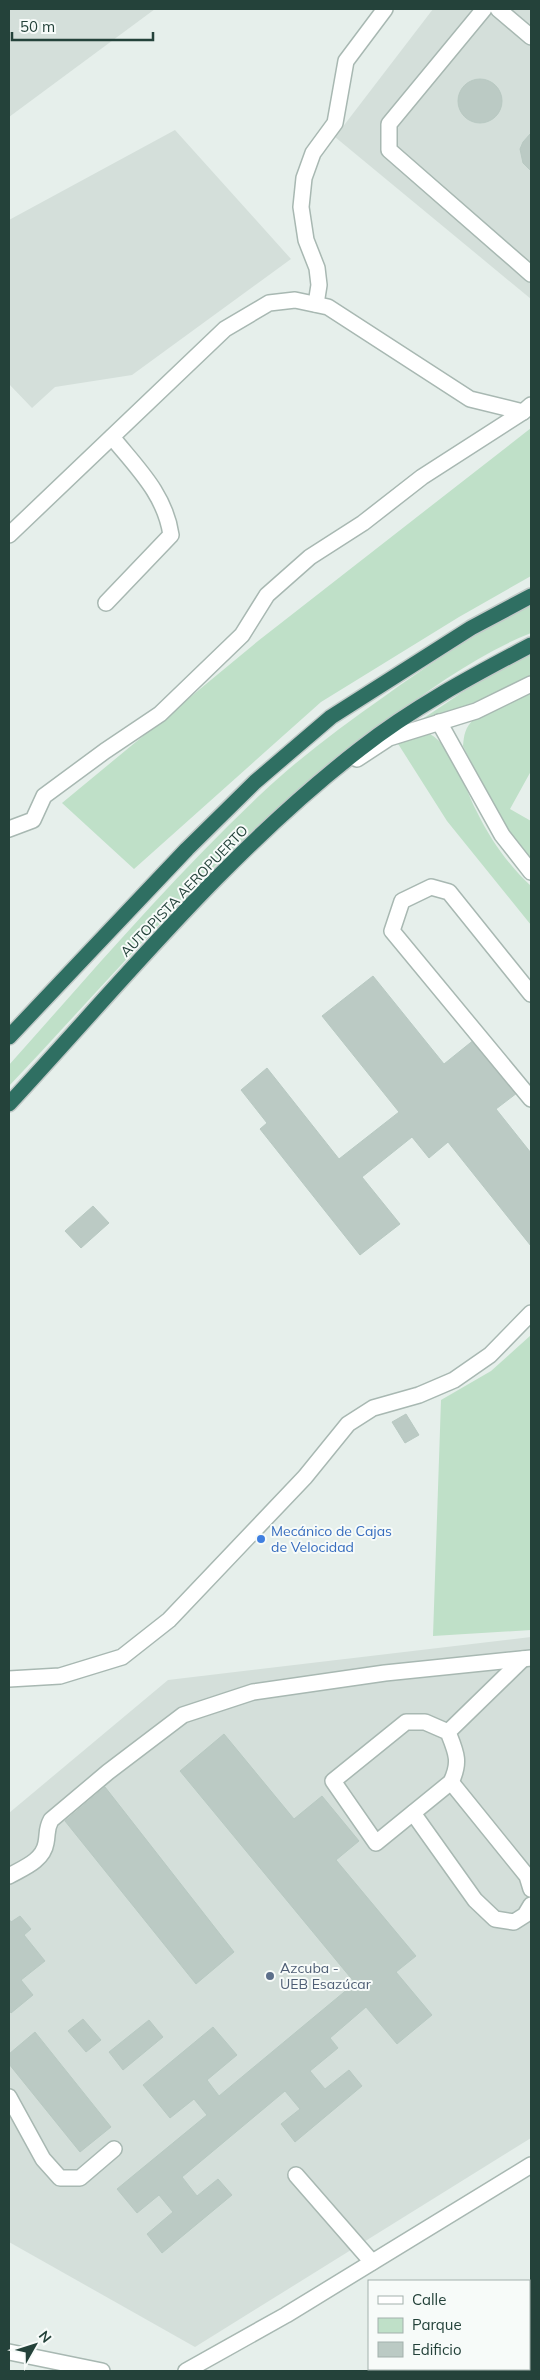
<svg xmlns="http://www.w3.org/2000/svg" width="540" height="2380" viewBox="0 0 540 2380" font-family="Mulish,sans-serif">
<rect width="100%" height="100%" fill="#e6efeb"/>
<!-- built -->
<g fill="#d4dfda">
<polygon points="9,9 155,9 9,117"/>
<polygon points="433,9 531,9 531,299 335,137"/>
<polygon points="175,130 291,259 132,375 55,387 32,408 9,384 9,220"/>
<polygon points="531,1637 531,2138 195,2347 9,2242 9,1813 168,1680"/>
</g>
<!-- green -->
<g fill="#bfe0c8">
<polygon points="531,428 531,576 459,617 321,702 134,869 62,803 258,641"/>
<path d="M531,604V633C478,654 432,688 386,721C326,766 267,815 213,868C143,939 77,1014 9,1086V1065C91,973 171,879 261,794C299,758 341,727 385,696C432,662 479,631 531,604Z"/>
<polygon points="531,652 531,678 416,727 415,724 488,675"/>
<path d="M531,692V771L510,809L531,821V861L504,828L463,746C464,734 465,728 474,719Z"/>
<path d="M424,731C455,744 462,784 477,812C490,839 509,866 531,886V925L447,821L395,739Z"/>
<polygon points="531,1335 531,1630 433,1636 441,1400 491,1371"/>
</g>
<!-- building -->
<g fill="#bbcac4" stroke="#b8c9c2">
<circle cx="480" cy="101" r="22"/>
<polygon points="531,133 531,171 523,163 520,149 523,142"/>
<polygon points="373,976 444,1064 475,1039 517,1093 496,1109 531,1153 531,1246 448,1142 429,1158 412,1137 362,1177 400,1224 360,1255 260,1129 267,1123 241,1090 267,1068 339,1159 399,1112 322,1016"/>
<polygon points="93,1206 109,1223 81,1248 65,1231"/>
<polygon points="406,1414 419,1435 405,1443 392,1422"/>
<polygon points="224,1734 294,1819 322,1796 359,1841 336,1860 416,1956 396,1972 432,2015 397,2044 366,2007 330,2038 338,2048 310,2071 325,2089 349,2070 362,2086 295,2142 281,2124 300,2109 285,2091 182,2177 197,2196 218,2179 232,2195 162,2253 147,2234 173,2212 159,2195 137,2213 117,2189 207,2115 194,2099 170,2118 143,2085 213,2027 237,2055 207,2080 219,2096 355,1983 180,1771"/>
<polygon points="105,1787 234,1952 196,1984 65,1821"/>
<polygon points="20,1916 31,1929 24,1935 45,1961 21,1980 33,1995 11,2013 9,2010 9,1919 11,1922"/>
<polygon points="83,2019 101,2040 86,2052 68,2031"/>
<polygon points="149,2020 163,2037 123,2070 109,2052"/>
<polygon points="35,2032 111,2127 80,2152 9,2064 9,2054"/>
</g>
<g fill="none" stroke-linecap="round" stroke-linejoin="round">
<defs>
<g id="minor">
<polyline points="484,9 389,124 389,150 531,274"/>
<polyline points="498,9 531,37"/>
<polyline points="316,304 319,285 317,268 306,240 301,207 304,178 313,153 335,123 346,61 385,9"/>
<polyline points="9,535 225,329 269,303 295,300 328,307 470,399 523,412"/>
<path d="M106,603L171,535C165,494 137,468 112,437"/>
<polyline points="439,722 502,835 531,872"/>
<polyline points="357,759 389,738 476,711 531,684"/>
<polyline points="9,829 33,820 44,796 105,751 160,714 242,635 267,595 310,557 363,523 422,477 523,412 531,405"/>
<polyline points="531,994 449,892 431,887 402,901 392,931 531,1099"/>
<polyline points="9,1679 60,1676 122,1657 169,1620 305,1477 348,1424 373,1408 419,1395 454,1380 490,1355 531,1313"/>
<path d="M448,1732C456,1752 461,1762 451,1782L376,1843L333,1781L406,1722H425L448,1732L523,1659"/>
<polyline points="451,1782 527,1876 531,1889"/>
<polyline points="413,1813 475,1900 495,1919 514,1922 525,1915 531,1905"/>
<path d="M9,1876C23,1868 43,1861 46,1843C48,1833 46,1829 51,1820L108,1772L183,1715L253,1692L385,1673L531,1658"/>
<polyline points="9,2097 43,2159 60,2178 80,2178 114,2149"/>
<polyline points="296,2175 372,2262"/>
<polyline points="9,2352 102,2371"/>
<polyline points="186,2371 286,2315 531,2165"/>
</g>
<g id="highway">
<polyline points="9,1037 187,849 255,782 331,717 471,628 531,596"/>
<path d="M9,1104C122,982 227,852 360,749C412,708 472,676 531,645"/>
</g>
</defs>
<!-- minor casing -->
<use href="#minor" stroke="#a8b8b2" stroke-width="18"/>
<!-- highway casing -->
<use href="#highway" stroke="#c2cac8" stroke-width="18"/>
<!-- minor -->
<use href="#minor" stroke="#fff" stroke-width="15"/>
<!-- highway -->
<use href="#highway" stroke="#2f6f62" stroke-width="15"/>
</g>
<!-- markers -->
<circle fill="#3f7fe0" stroke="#f7fbf9" stroke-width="2" cx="261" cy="1539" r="5"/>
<circle fill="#5c6f8a" stroke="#f7fbf9" stroke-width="2" cx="270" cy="1976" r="5"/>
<g text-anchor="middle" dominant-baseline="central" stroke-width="4" stroke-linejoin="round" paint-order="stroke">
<!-- street labels -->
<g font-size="14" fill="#24423a" stroke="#f7fbf9">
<text transform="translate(184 891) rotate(-46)">AUTOPISTA AEROPUERTO</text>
</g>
<!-- shop labels -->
<g font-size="14" fill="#366cbe" stroke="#f7fbf9" text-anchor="start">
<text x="271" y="1531">Mecánico de Cajas<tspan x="271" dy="16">de Velocidad</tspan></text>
</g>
<!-- service labels -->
<g font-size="14" fill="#4e5e75" stroke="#f7fbf9" text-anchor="start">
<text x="280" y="1968">Azcuba -<tspan x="280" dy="16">UEB Esazúcar</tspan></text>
</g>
</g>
<!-- border -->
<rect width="540" height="2380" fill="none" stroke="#24423a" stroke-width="20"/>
<!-- legend -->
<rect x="368" y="2280" width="162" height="90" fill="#f7fbf9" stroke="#a3b1ad"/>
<rect x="378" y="2296" width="25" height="8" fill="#ffffff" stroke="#a3b1ad"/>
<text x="412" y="2305" font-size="15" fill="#24423a">Calle</text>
<rect x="378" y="2318" width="25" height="15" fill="#bfe0c8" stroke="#a3b1ad"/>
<text x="412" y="2330" font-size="15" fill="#24423a">Parque</text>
<rect x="378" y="2342" width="25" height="15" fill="#bbcac4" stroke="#a3b1ad"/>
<text x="412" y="2355" font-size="15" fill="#24423a">Edificio</text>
<!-- north arrow -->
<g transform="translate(35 2345) rotate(51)" stroke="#f7fbf9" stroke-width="4" paint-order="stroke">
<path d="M0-4L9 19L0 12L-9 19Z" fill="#24423a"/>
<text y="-8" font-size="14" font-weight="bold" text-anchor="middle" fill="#24423a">N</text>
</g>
<!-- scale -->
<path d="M12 32v8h141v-8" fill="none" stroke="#24423a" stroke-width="2.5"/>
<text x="20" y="32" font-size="15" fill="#24423a" stroke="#f7fbf9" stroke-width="4" paint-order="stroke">50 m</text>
</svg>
